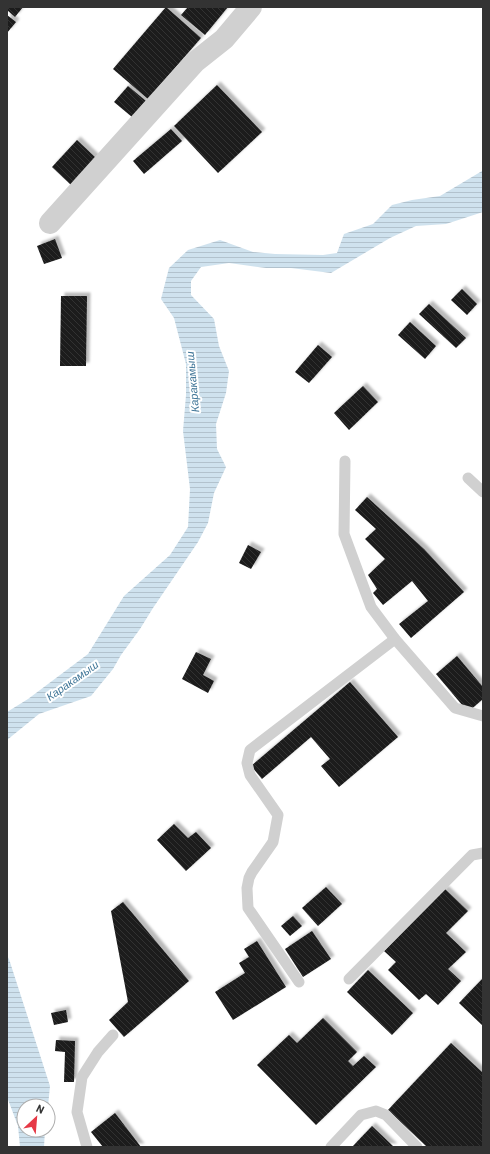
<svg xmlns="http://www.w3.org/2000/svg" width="490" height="1154" viewBox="0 0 490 1154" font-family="Barlow,sans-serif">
<defs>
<pattern id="water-rules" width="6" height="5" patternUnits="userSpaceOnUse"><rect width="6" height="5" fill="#cfe2ee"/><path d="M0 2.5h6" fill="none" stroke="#b2c2cd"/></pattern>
<pattern id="building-back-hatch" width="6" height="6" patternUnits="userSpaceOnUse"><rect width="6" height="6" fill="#1a1a1a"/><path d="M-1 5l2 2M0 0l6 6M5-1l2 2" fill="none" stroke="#333"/></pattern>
<filter id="shadow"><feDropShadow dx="3.5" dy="-3.5" stdDeviation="1" flood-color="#0004"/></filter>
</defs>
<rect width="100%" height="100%" fill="#fff"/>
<!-- water -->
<g fill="url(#water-rules)">
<polygon points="482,171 483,171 483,212 446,224 416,226 390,238 331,273 291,268 266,268 229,263 201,267 191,281 191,295 214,319 219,346 229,371 226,393 216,424 217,449 226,467 214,493 208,523 198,542 153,608 140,629 121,655 113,669 91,696 39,714 7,740 7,712 28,699 88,654 124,596 170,555 188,527 190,489 183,431 186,395 186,364 174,318 161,299 169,268 188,250 220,240 253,252 275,254 323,255 337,253 344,234 373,224 392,205 412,200 440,196"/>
<polygon points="7,956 9,959 50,1086 48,1106 24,1106 24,1130 45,1130 44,1147 20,1147 18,1126 7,1097"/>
</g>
<!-- building -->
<g fill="url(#building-back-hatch)" filter="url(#shadow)">
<polygon points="7,7 23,7 15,17 7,10"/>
<polygon points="166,7 201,38 148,99 113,69"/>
<polygon points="188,7 228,7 205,35 181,15"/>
<polygon points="7,15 16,22 7,33"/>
<polygon points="217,85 262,132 218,173 174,126"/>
<polygon points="128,86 146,101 132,117 114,102"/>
<polygon points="171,129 182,141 144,174 133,161"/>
<polygon points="77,140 97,159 72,186 52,167"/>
<polygon points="55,239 62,258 44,264 37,246"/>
<polygon points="462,289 477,304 467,315 451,300"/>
<polygon points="61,296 87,296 86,366 60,366"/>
<polygon points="429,304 466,338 456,348 419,314"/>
<polygon points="410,322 436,346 425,359 398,335"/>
<polygon points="318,345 332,357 309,383 295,372"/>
<polygon points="363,386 378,402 349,430 334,413"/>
<polygon points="367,497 424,549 464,592 411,638 399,624 428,601 412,581 383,605 373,593 377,589 368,575 385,559 365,539 376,529 355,510"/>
<polygon points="248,545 261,552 251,569 239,563"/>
<polygon points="196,652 211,659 203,675 214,681 208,693 182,679"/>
<polygon points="457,656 483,687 483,699 468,712 436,674"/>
<polygon points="350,682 398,737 339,787 321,766 330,759 311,737 262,779 251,766"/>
<polygon points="174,824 188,838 196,832 211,848 186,871 157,840"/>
<polygon points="326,887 342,904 318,926 302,908"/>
<polygon points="445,889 468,911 446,933 466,952 448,969 461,981 438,1005 426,994 419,1000 388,970 396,962 384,951"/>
<polygon points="123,902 189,981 124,1037 109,1020 128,1002 111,911"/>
<polygon points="293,916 302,926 290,936 281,926"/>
<polygon points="312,931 331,959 303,977 285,949"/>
<polygon points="257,941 286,987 233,1020 215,992 245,973 239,963 249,957 244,949"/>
<polygon points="368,970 413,1013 392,1035 347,992"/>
<polygon points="483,978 483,1026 459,1003"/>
<polygon points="66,1010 68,1022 54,1025 51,1013"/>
<polygon points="323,1018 357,1052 348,1061 353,1066 364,1056 376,1067 316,1125 257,1065 289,1035 297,1043"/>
<polygon points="56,1040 75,1041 74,1082 64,1082 65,1052 55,1051"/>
<polygon points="451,1043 483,1073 483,1147 427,1147 388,1110"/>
<polygon points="115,1113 141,1147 103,1147 91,1132"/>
<polygon points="372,1126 394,1147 352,1147"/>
</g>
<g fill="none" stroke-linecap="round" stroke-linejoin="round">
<!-- service -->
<g stroke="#d0d0d0" stroke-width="11">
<polyline points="345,461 344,534 371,607 395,639 455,708 483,716"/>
<polyline points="468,478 483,492"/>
<polyline points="349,979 472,855 483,853"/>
<polyline points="299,982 248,908 247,888 249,878 252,872 273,842 278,815 250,775 247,763 250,750 395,639"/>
<polyline points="87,1147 77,1112 82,1077 98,1052 113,1035"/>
<polyline points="331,1147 361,1115 376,1111 386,1115 417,1147"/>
</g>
<!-- minor -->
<polyline stroke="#d0d0d0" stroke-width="22" points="50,223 195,62 224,39 251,7"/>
</g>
<g text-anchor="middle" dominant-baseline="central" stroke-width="4" stroke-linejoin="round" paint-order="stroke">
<!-- water labels -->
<g font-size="11" font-style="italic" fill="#3f7597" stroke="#fff">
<text transform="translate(192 382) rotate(-95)">Каракамыш</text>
<text transform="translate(72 680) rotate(-35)">Каракамыш</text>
</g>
</g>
<!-- border -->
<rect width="490" height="1154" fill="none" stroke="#333333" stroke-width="16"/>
<!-- north arrow -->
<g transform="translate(36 1118) rotate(26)"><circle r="19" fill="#ffffff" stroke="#adadad"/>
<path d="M0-3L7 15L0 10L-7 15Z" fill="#e63946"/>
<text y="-6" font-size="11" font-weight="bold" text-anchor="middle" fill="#333333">N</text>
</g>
</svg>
